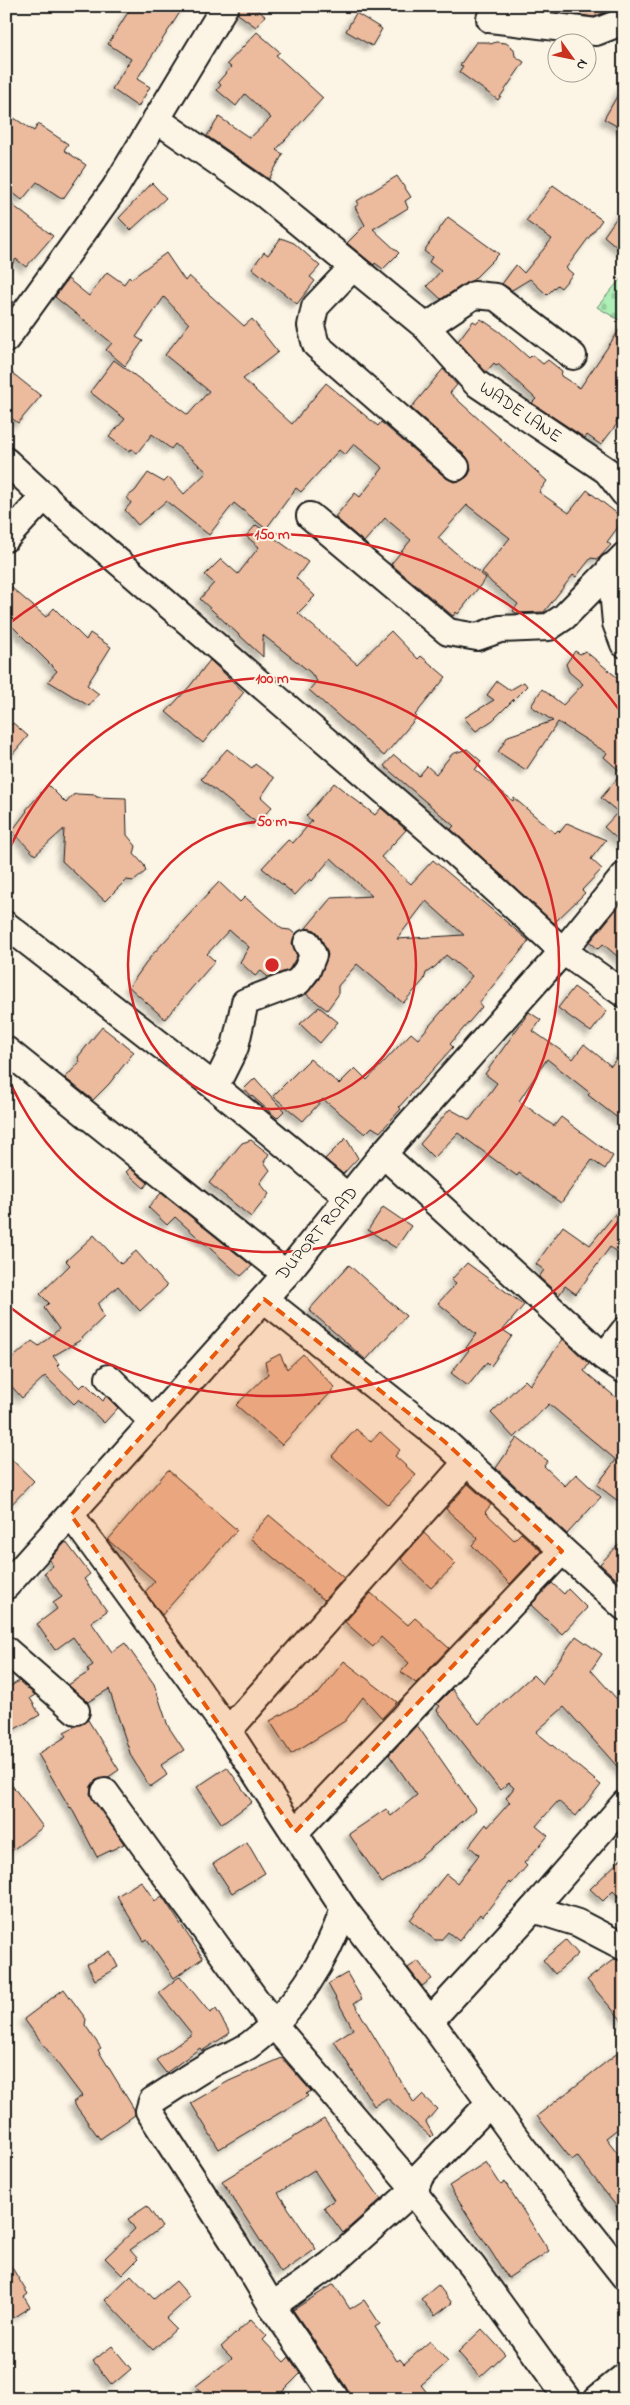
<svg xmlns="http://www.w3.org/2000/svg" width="630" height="2405" viewBox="0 0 630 2405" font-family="'Indie Flower',sans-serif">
<defs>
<pattern id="cemetery-stones" width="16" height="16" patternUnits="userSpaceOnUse" patternTransform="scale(1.25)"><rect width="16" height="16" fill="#aeefb7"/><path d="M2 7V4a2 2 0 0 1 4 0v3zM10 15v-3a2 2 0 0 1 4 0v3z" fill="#95cc9d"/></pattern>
<filter id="shadow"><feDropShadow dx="-4.5" dy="4.5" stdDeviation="2.5" flood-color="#0004"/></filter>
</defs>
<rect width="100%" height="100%" fill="#fcf5e5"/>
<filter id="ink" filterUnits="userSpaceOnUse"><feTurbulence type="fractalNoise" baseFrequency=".02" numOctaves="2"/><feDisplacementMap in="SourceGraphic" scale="10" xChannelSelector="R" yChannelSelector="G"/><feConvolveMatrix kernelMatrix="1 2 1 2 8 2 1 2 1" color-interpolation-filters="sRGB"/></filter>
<g filter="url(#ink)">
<!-- cemetery -->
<polygon fill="url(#cemetery-stones)" stroke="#65866a" points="624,275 624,323 597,307"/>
<!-- building -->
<g fill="#ecba9d" stroke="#1c1c1c" fill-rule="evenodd" filter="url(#shadow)">
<polygon points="132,6 184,6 137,79 150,87 138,107 112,89 131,59 108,44"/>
<polygon points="240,6 253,6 265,16 256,27 238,14"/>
<polygon points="560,6 617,6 594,17 568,13"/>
<polygon points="356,13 382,29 372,46 346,31"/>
<polygon points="257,32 280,52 276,55 323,98 276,150 283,154 269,179 207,136 219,117 250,138 271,118 245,94 236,106 217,90 221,85 218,82 231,67 227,64"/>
<polygon points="476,42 487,42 491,44 496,42 506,43 514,49 515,56 524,62 498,100 459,72 463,66 460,65"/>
<polygon points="624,84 624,130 604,119"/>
<polygon points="14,118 34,131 38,124 68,144 64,150 86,165 63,199 37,182 22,200 6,187 6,129"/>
<polygon points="397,176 411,197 405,201 408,208 373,229 399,253 383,269 375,263 374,265 347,243 365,225 355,207 359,204 357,201"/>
<polygon points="152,183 166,198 131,230 119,218"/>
<polygon points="553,185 602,220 566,268 573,274 561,288 557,285 547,295 530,279 512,290 502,284 516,265 524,273 552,239 526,221"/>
<polygon points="6,200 53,236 26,267 16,259 6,272"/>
<polygon points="624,207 624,253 604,236"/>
<polygon points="448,217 499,254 473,280 466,283 441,299 427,286 441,271 429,262 432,257 424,251"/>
<polygon points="281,238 294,243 320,266 310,277 315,281 297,304 252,268 264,252 268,255"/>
<polygon points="166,253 185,281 189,276 244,326 252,319 278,352 243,379 292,424 326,383 378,426 381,422 446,478 454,482 461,481 468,476 471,470 470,463 466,456 411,408 443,369 457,385 450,393 547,481 539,492 569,513 587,490 624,519 607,542 611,545 598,559 591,558 576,577 573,575 544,612 516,613 513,611 518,604 492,583 482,572 510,538 467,505 438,538 486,578 458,614 456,612 453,616 391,564 411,540 385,518 364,542 335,517 355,493 360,497 383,468 354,444 345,455 339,450 301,492 296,488 266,529 234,503 209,535 166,501 138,525 125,510 131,503 127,497 135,491 148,473 164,482 169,477 184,494 207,472 175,444 171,449 152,434 137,453 132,449 128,451 109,437 125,419 90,392 114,360 188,415 209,391 165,355 189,324 164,297 136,337 143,341 125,366 106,350 112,343 55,297 68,279 89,296 107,272 124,284 129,277 131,279"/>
<polygon points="481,319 500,332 529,358 532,355 543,364 548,360 562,371 561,376 580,388 624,323 624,406 616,422 617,424 601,445 587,435 585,438 532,403 536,399 498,364 497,366 494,363 486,372 458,341 473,321 477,323"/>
<polygon points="6,368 41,396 18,423 6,414"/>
<polygon points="256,525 308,562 296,578 315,596 298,613 357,664 391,631 418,659 421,656 446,677 415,715 417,717 384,756 309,690 317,681 310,672 263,635 263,657 200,599 214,583 205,575 221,559 238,574 259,547 246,536"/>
<polygon points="6,583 46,617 54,608 86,640 90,633 111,647 87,685 99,694 89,706 48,681 57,671 6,620"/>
<polygon points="575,651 580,654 585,651 624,683 624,845 604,827 618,812 601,798 622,773 604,757 607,753 558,722 526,770 498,752 508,736 553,721 531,706 542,689 563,705 583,684 569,672 566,664"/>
<polygon points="210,660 244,692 203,743 166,712 190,686"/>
<polygon points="497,681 510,690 524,682 527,686 493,720 476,731 464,718 494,700 487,695"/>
<polygon points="13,723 28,736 6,762 6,731"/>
<polygon points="227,749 252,768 255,764 274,778 261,797 272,807 257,823 201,779"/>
<polygon points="467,749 481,761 475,770 513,801 514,798 555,833 558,830 560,832 567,823 606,840 591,859 602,869 582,890 585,893 554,923 451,829 454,826 384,766 394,755 419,776 427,766 436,774 452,754"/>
<path d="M334,783L375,815L381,808L406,830L381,857L411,884L433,860L529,941L479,1003L482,1007L450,1044L453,1047L399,1107L401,1109L380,1132L372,1127L365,1134L323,1099L303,1121L273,1096L310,1059L339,1084L355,1068L367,1080L411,1033L418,1039L472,976L446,955L436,966L426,973L424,980L403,1003L357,964L338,986V995L327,1010L306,994L319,979L328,955L320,936L315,930L306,928L331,898L372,896L331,858L312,881L310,879L295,895L262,868L288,840L293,843L312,821L306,816ZM426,901L464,935L397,939Z"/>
<polygon points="48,785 66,803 73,795 77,794 96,795 96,797 126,798 127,835 136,846 134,854 144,865 146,871 134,881 126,880 105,901 62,861 64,829 35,855 12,831 27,811 26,810"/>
<polygon points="219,882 240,902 245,897 282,929 290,930 295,934 292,943 297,956 289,970 268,977 261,971 255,976 240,962 249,947 229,930 207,954 215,961 165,1019 129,987 152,955"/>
<polygon points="624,900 624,962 603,944 598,949 590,942"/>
<polygon points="574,987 607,1011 591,1032 558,1008"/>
<polygon points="319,1007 338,1022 320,1043 300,1024"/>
<polygon points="529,1012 541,1020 533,1031 573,1059 584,1044 611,1066 624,1048 624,1123 588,1095 590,1093 547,1059 519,1101 554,1126 561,1117 613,1156 605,1169 592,1160 561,1203 519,1173 517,1176 458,1133 434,1158 420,1144 450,1109 470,1120 497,1083 485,1074"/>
<polygon points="102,1027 134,1052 109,1084 93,1100 65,1078 80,1062 78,1057"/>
<polygon points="255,1078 284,1111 277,1118 244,1089"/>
<polygon points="346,1138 358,1158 343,1174 325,1159"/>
<polygon points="251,1140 269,1154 264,1162 270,1170 260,1183 269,1194 251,1217 209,1183 242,1143"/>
<polygon points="130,1168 148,1183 144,1188 126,1172"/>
<polygon points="161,1193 252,1266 241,1276 175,1217 167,1225 148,1207"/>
<polygon points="624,1203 624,1258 610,1247 576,1294 565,1286 559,1295 539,1277 544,1270 536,1264 563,1226 590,1245"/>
<polygon points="383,1207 411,1226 396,1248 368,1230"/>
<polygon points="94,1235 121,1264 136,1251 167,1286 140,1311 118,1286 98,1304 104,1317 79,1341 53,1356 59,1364 57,1366 80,1388 85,1383 103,1401 106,1396 118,1408 104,1423 79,1399 74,1404 45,1376 22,1398 6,1380 6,1364 32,1341 39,1346 59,1329 44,1308 49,1303 40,1294 70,1265 66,1261"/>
<polygon points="467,1263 524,1305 503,1330 512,1336 491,1366 487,1362 468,1386 451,1373 469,1350 466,1348 476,1334 438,1303 456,1284 451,1280"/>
<polygon points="349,1265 406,1316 366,1360 309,1310"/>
<polygon points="563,1339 589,1364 584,1371 624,1404 624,1493 618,1501 597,1485 616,1460 549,1404 514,1438 491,1413 525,1380 530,1385"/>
<polygon points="280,1354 287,1369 303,1354 335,1388 282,1445 236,1405 268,1374 265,1362"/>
<polygon points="356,1429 371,1442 380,1432 400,1450 395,1456 416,1475 388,1505 332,1456"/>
<polygon points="517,1438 548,1461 544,1466 565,1486 576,1474 601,1497 567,1534 496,1468"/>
<polygon points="6,1454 34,1481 6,1510"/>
<polygon points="168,1470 237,1530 162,1615 145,1592 155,1581 108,1540"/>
<polygon points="468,1484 491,1505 485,1512 514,1540 521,1533 541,1551 510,1584 472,1545 478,1538 446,1509"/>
<polygon points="269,1515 344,1578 324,1600 250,1538"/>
<polygon points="424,1533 456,1564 431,1588 401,1559"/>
<polygon points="624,1539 624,1586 600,1564"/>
<polygon points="66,1542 90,1574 84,1579 107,1611 91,1622 112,1652 125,1643 154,1684 168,1726 184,1750 161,1765 167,1775 150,1787 131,1756 109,1689 88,1702 68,1685 89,1672 87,1669 93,1665 73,1637 55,1650 37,1624 57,1609 53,1603 62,1597 44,1573 53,1566 49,1560"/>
<polygon points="552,1583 564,1594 568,1589 587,1608 562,1634 531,1605"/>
<polygon points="371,1593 408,1625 415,1618 449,1648 416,1683 401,1672 409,1663 381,1637 373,1647 345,1622"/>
<polygon points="576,1636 602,1654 591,1670 624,1707 624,1774 564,1707 536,1732 601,1785 576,1816 558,1801 536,1826 548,1836 524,1863 527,1866 511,1884 510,1882 482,1917 480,1914 459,1941 448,1932 441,1940 435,1940 410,1920 446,1874 457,1883 479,1855 469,1846 486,1824 488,1827 510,1802 506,1798 514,1788 509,1783 500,1790 437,1710 440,1706 437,1704 452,1689 479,1724 533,1675 542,1684"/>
<polygon points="344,1661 397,1702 382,1718 363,1697 345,1721 291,1754 270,1721 319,1693"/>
<polygon points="19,1681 35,1695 30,1698 40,1715 6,1734 6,1689"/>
<polygon points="88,1720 119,1770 107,1778 96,1780 91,1786 90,1794 124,1844 97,1857 71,1807 70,1808 38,1754 67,1736 64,1732"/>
<polygon points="417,1725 476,1810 419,1858 382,1883 349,1834 386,1809 391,1816 417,1795 389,1755"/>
<polygon points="227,1767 252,1802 222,1824 197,1787"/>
<polygon points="6,1777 43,1827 6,1855"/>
<polygon points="247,1842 265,1873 232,1893 213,1864"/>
<polygon points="624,1856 624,1902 613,1891 603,1901 590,1889"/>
<polygon points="141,1881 155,1901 162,1896 203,1958 174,1978 147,1939 144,1941 117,1896"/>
<polygon points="566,1940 578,1954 555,1974 543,1960"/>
<polygon points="110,1951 118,1967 95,1980 87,1964"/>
<polygon points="614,1959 624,1962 624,2023 587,1980"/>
<polygon points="418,1961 432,1979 422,1986 408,1968"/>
<polygon points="347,1973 362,1999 354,2003 414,2103 422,2095 437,2109 426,2122 433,2135 431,2137 387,2098 374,2106 334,2041 353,2029 328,1984"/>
<polygon points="180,1976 210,2013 216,2009 230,2033 202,2051 200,2048 166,2073 156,2060 192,2034 159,1993"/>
<polygon points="64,1989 86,2019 85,2025 101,2048 98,2050 134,2109 135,2115 100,2139 73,2102 82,2096 24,2019"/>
<polygon points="624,2048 624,2124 606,2138 624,2161 624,2216 577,2156 572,2160 537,2116"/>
<polygon points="282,2058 311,2091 306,2094 308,2096 219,2149 191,2103 229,2081"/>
<polygon points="324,2119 381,2199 343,2233 324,2207 334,2200 314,2170 278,2193 316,2249 281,2273 222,2181"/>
<polygon points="486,2162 501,2185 505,2182 549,2251 508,2278 449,2186"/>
<polygon points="147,2206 162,2227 130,2250 138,2259 122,2275 105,2258 135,2229 128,2219"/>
<polygon points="6,2258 28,2294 24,2297 30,2307 6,2322"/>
<polygon points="131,2275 154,2299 176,2281 190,2297 166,2319 176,2329 153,2350 105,2300"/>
<polygon points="334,2284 350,2309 364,2300 380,2324 375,2327 397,2361 400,2359 404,2364 430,2341 448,2362 421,2385 432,2399 351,2399 348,2390 293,2310"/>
<polygon points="438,2285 452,2303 435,2316 421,2299"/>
<polygon points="251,2319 267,2336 263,2340 284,2362 289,2357 300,2374 275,2399 206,2399 196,2386 232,2358 221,2347"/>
<polygon points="482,2329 505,2354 480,2377 458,2352"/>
<polygon points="112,2346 131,2369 112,2385 93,2361"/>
</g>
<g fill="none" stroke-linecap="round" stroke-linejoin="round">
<defs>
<g id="minor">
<polyline points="490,19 596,32 624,21"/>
<polyline points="156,119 264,194 426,327 476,383 607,471 624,493"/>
<polyline points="353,267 315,307 311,326 316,345 456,467"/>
<polyline points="426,327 474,295 496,297 573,356"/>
<polyline points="6,339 115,188 225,6"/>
<polyline points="6,461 62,513 449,847 563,951 624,994"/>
<polyline points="310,516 448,632 477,637 500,629 549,627 564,617 624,556"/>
<polyline points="6,538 45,496"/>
<polyline points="611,567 616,623 624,644"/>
<polyline points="6,925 215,1087 349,1198"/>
<polyline points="6,1050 286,1274"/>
<polyline points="215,1087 235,1047 245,1002 298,982 307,970 313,955 307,943"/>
<polyline points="383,1154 604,1357 624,1370"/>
<polyline points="264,1299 444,1441 624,1607"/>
<polyline points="604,1357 624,1331"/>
<polyline points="109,1378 154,1423"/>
<polyline points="71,1515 228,1731 344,1909 430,2021 523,2148 624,2276"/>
<polyline points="6,1586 286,1274 383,1154 563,951 624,876"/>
<polyline points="6,1650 76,1711"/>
<polyline points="228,1731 467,1462"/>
<polyline points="105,1792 274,2025 415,2189 331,2264 272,2306"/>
<polyline points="295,1832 562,1551"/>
<polyline points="533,1909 624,1804"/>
<polyline points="430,2021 533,1909 578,1923 624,1947"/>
<polyline points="489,2104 420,2176 415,2189 418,2198 472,2266 568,2399"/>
<path d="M336,2399L272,2306L235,2244L149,2111L152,2101C172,2089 191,2075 211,2064C224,2057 240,2053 252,2043C296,2010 326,1960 344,1909"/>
<polyline points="597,2399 624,2377"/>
</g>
</defs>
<!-- minor casing -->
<use href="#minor" stroke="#1c1c1c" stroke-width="30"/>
<!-- minor -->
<use href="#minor" stroke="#fcf5e5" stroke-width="26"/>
</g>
</g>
<!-- marked area -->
<path fill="#e8590c" fill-opacity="0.2" stroke="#e8590c" stroke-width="4" stroke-dasharray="10 6" stroke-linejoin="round" d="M264,1299L444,1441L562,1551L295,1832L71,1515Z"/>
<!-- distance rings -->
<g fill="none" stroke="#d62828" stroke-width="2.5">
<circle cx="272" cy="965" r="144"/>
<path d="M7 855A287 287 0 1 1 7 1075"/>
<path d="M623 1215A431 431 0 0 1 7 1305M7 625A431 431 0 0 1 623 715"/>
</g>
<g text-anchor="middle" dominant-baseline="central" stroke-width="4" stroke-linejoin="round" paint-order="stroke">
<!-- street labels -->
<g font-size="18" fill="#1c1c1c" stroke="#fcf5e5">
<text transform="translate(520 413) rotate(34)">WADE LANE</text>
<text transform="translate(318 1234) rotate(-50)">DUPORT ROAD</text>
</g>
</g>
<circle cx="272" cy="965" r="8" fill="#d62828" stroke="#fcf5e5" stroke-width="2.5"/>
<g font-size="15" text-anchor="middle" font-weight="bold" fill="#d62828" stroke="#fcf5e5" stroke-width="4" stroke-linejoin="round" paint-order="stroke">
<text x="272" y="539">150 m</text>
<text x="272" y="683">100 m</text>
<text x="272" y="826">50 m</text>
</g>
<!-- margin -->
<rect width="630" height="2405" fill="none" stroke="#fcf5e5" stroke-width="25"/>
<rect x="12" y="12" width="605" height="2380" fill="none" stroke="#1c1c1c" stroke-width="2" filter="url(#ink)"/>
<!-- north arrow -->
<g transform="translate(572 58) rotate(123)"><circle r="24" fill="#fcf5e5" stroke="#a29e95"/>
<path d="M0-4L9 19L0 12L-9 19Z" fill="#c8321e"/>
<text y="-8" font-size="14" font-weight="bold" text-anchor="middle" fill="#1c1c1c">N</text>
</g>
</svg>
